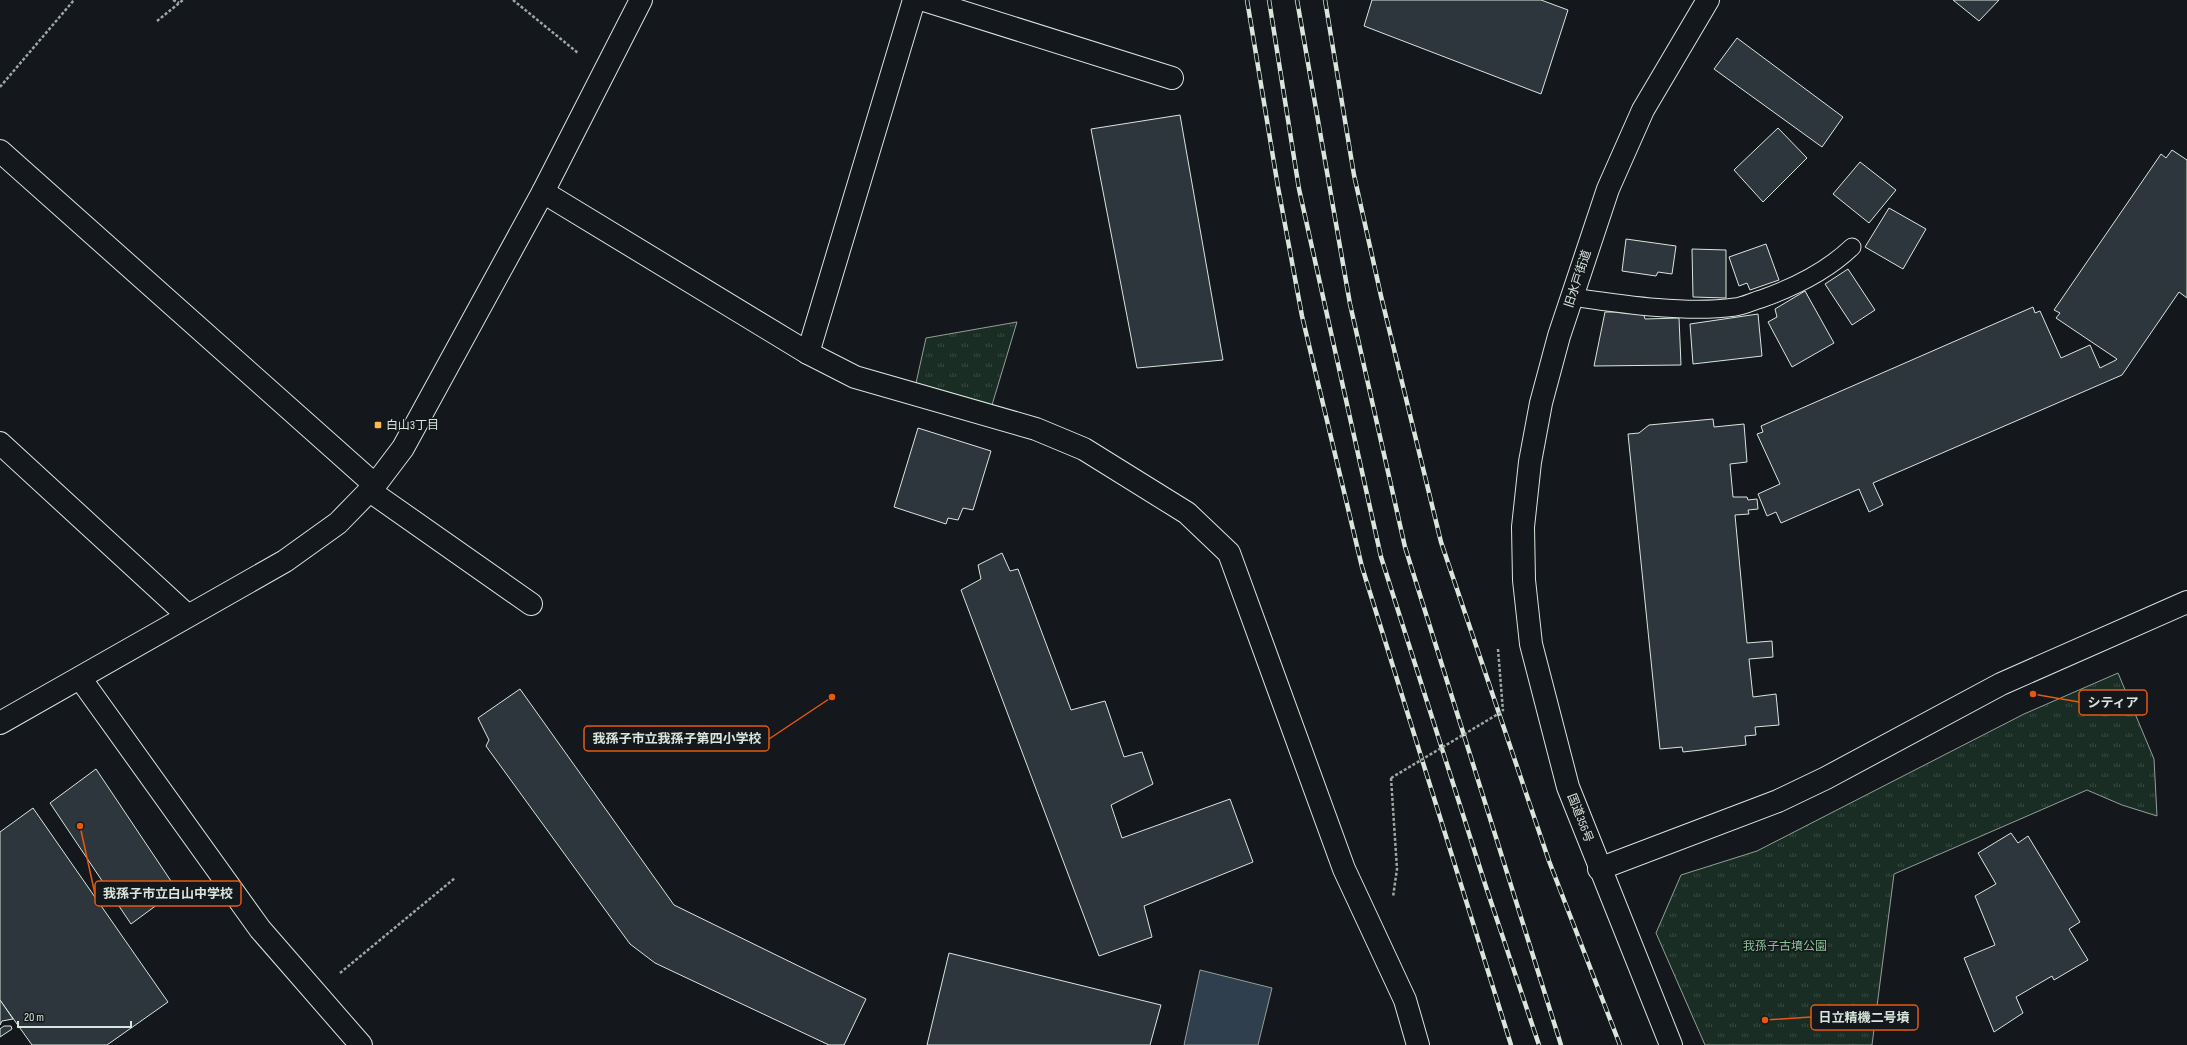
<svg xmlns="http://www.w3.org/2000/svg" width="2187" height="1045" viewBox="0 0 2187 1045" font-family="'Sofia Sans Condensed','Noto Sans JP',sans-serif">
<defs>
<pattern id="park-tufts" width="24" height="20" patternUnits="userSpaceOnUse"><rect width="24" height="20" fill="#1a2d24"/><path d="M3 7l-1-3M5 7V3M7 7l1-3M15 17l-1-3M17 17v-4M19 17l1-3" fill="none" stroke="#3b4b43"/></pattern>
</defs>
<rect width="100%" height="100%" fill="#14181c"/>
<!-- park -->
<g fill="url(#park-tufts)" stroke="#939e99">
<polygon points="1017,322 992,405 916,383 926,338"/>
<polygon points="2118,673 2154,759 2157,816 2122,805 2087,790 1894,874 1872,1045 1705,1045 1656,933 1681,875 1757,851 2024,714"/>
</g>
<!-- water -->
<polygon fill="#2f3f4d" stroke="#939e99" points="1200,970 1272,988 1258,1045 1184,1045"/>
<!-- building -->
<g fill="#2c363c" stroke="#d8e6dc">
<polygon points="1372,0 1541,0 1568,10 1541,94 1364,26"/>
<polygon points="1953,0 1999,0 1979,21"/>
<polygon points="1737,38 1843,117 1822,147 1714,69"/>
<polygon points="1180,115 1223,360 1137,368 1091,129"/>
<polygon points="1778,128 1807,158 1763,202 1734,170"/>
<polygon points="2172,150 2187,160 2187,298 2179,292 2122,375 1873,483 1883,505 1869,512 1859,489 1781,523 1776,512 1767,516 1758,494 1780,484 1757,434 1763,432 1761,426 2033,307 2035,313 2040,311 2061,358 2090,345 2100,368 2116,360 2117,359 2056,318 2060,313 2054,310 2161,154 2166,158"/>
<polygon points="1860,162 1896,190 1869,223 1833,194"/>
<polygon points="1889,208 1926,229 1903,269 1865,247"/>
<polygon points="1626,239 1676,246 1672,274 1658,272 1656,276 1622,271"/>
<polygon points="1766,244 1779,280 1750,290 1747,283 1739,286 1729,257"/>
<polygon points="1692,249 1726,250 1726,298 1693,297"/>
<polygon points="1848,269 1875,310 1852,325 1825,284"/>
<polygon points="1805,291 1834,343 1792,367 1768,322 1777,317 1775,309"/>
<polygon points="1605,312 1643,312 1645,319 1679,318 1681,365 1594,366"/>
<polygon points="1758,314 1762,356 1693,364 1690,324"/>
<polygon points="1713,419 1714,427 1744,424 1747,462 1730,464 1733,497 1747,497 1748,500 1757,499 1758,509 1748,510 1749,514 1735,515 1747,643 1772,641 1773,657 1749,659 1753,697 1776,694 1779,725 1755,727 1756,735 1745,736 1746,745 1683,752 1682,747 1660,749 1628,434 1639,433 1649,425"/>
<polygon points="918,428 991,451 973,510 963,508 958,520 948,518 946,524 894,507"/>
<polygon points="1002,553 1010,571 1018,569 1071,710 1105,701 1124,757 1142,752 1153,784 1111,805 1122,838 1230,799 1253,862 1144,906 1152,937 1099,956 961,590 981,579 978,565"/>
<polygon points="520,689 674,905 866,999 844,1045 829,1045 655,963 630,944 486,746 489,740 478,718"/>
<polygon points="96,769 177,890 131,924 50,803"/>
<polygon points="33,808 168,1002 107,1045 32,1045 0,1000 0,832"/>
<polygon points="2011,833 2018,843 2028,836 2080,922 2069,929 2088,960 2054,980 2052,976 2016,997 2023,1013 1994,1032 1964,958 1995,945 1975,896 1996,884 1978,853"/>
<polygon points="949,953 1161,1005 1150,1045 927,1045"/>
<polygon points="0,1000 13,1019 2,1021 0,1025"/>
<polygon points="4,1026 11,1026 12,1029 0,1037 0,1029"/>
</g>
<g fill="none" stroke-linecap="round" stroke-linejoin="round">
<defs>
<path id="lane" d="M1572,297C1621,304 1686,314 1735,307C1744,306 1753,301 1761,299C1795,287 1826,272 1852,247"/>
<g id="street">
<polyline points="924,0 1172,78"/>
<polyline points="0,151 375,485"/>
<polyline points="543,192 808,353 855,377 1036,429 1084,449 1187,513 1229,553 1344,869 1405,1000 1418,1045"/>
<polyline points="808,353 914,0"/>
<polyline points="0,443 187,615"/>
<polyline points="370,491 531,604"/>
<polyline points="80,678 260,929 361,1045"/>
<polyline points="0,723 285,561 338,523 375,485 403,448 543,192 641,0"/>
</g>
<polyline id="secondary" points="1599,869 1778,801 1826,778 2001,684 2187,602"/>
<polyline id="highway" points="1671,1045 1568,787 1531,644 1524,580 1523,527 1530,462 1541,403 1559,336 1608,189 1643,110 1708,0"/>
</defs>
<!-- lane casing -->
<use href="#lane" stroke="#d8e6dc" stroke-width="19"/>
<!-- street casing -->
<use href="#street" stroke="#d8e6dc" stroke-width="24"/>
<!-- secondary casing -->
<use href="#secondary" stroke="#d8e6dc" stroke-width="24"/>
<!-- highway casing -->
<use href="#highway" stroke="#d8e6dc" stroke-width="24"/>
<!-- path -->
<g stroke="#9da8a2" stroke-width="2.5" stroke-dasharray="3 2" stroke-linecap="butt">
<polyline points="173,0 179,3"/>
<polyline points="513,0 578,53"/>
<polyline points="157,21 183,0"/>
<polyline points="0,87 74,0"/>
<polyline points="1498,649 1503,711"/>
<polyline points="1391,778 1397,869 1393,897"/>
<polyline points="340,973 455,878"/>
</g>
<!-- lane -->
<use href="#lane" stroke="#14181c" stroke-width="17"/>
<!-- street -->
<use href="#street" stroke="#14181c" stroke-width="22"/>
<!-- secondary -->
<use href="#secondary" stroke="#14181c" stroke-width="22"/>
<!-- highway -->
<use href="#highway" stroke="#14181c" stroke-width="22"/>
<defs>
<g id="rail">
<polyline points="1247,0 1278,187 1302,316 1362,567 1511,1045"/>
<polyline points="1269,0 1299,189 1381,557 1486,887 1539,1045"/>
<polyline points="1297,0 1350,304 1405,547 1561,1045"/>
<polyline points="1325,0 1354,175 1381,296 1441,542 1549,861 1620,1045"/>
</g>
</defs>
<!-- rail casing -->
<use href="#rail" stroke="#d8e6dc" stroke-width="4.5"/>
<!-- rail -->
<use href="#rail" stroke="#14181c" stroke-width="3" stroke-dasharray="9" stroke-linecap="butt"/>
<!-- path-bridge -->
<polyline stroke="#9da8a2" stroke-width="2.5" stroke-dasharray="3 2" stroke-linecap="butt" points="1391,778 1503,711"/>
</g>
<!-- markers -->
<rect fill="#ffb74d" stroke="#14181c" stroke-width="1.5" x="374" y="421" width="8" height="8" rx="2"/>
<g text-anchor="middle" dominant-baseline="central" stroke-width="3" stroke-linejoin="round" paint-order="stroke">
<!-- street labels -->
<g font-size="12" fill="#d8e6dc" stroke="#14181c">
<text transform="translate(1578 279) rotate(-72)">旧水戸街道</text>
<text transform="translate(1580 818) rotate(69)">国道356号</text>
</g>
<!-- poi labels -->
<g font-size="12" fill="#d8e6dc" stroke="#14181c" text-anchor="start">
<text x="386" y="425">白山3丁目</text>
</g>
<!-- park labels -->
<g font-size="12" fill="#8ac095" stroke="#14181c">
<text x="1785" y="946">我孫子古墳公園</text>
</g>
</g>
<!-- callouts -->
<path fill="none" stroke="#e8590c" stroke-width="1.5" d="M2033 694L2079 702M832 697L769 739M80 826L95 894M1765 1020L1811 1017"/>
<g fill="#e8590c" stroke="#14181c" stroke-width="1.5">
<circle cx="2033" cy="694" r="4"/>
<circle cx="832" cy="697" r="4"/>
<circle cx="80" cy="826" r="4"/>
<circle cx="1765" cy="1020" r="4"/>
</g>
<g fill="#14181c" stroke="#e8590c" stroke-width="1.5">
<rect x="2079" y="690" width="68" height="25" rx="4"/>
<rect x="584" y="726" width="185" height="25" rx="4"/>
<rect x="95" y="881" width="146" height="25" rx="4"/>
<rect x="1811" y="1005" width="107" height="25" rx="4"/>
</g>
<g font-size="13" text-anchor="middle" font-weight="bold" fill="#d8e6dc">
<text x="2113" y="707">シティア</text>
<text x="677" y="743">我孫子市立我孫子第四小学校</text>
<text x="168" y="898">我孫子市立白山中学校</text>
<text x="1864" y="1022">日立精機二号墳</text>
</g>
<!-- scale -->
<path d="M18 1021v6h113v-6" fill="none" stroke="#d8e6dc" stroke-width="2"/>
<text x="24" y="1021" font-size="12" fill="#d8e6dc" stroke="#14181c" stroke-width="3" paint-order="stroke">20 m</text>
</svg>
